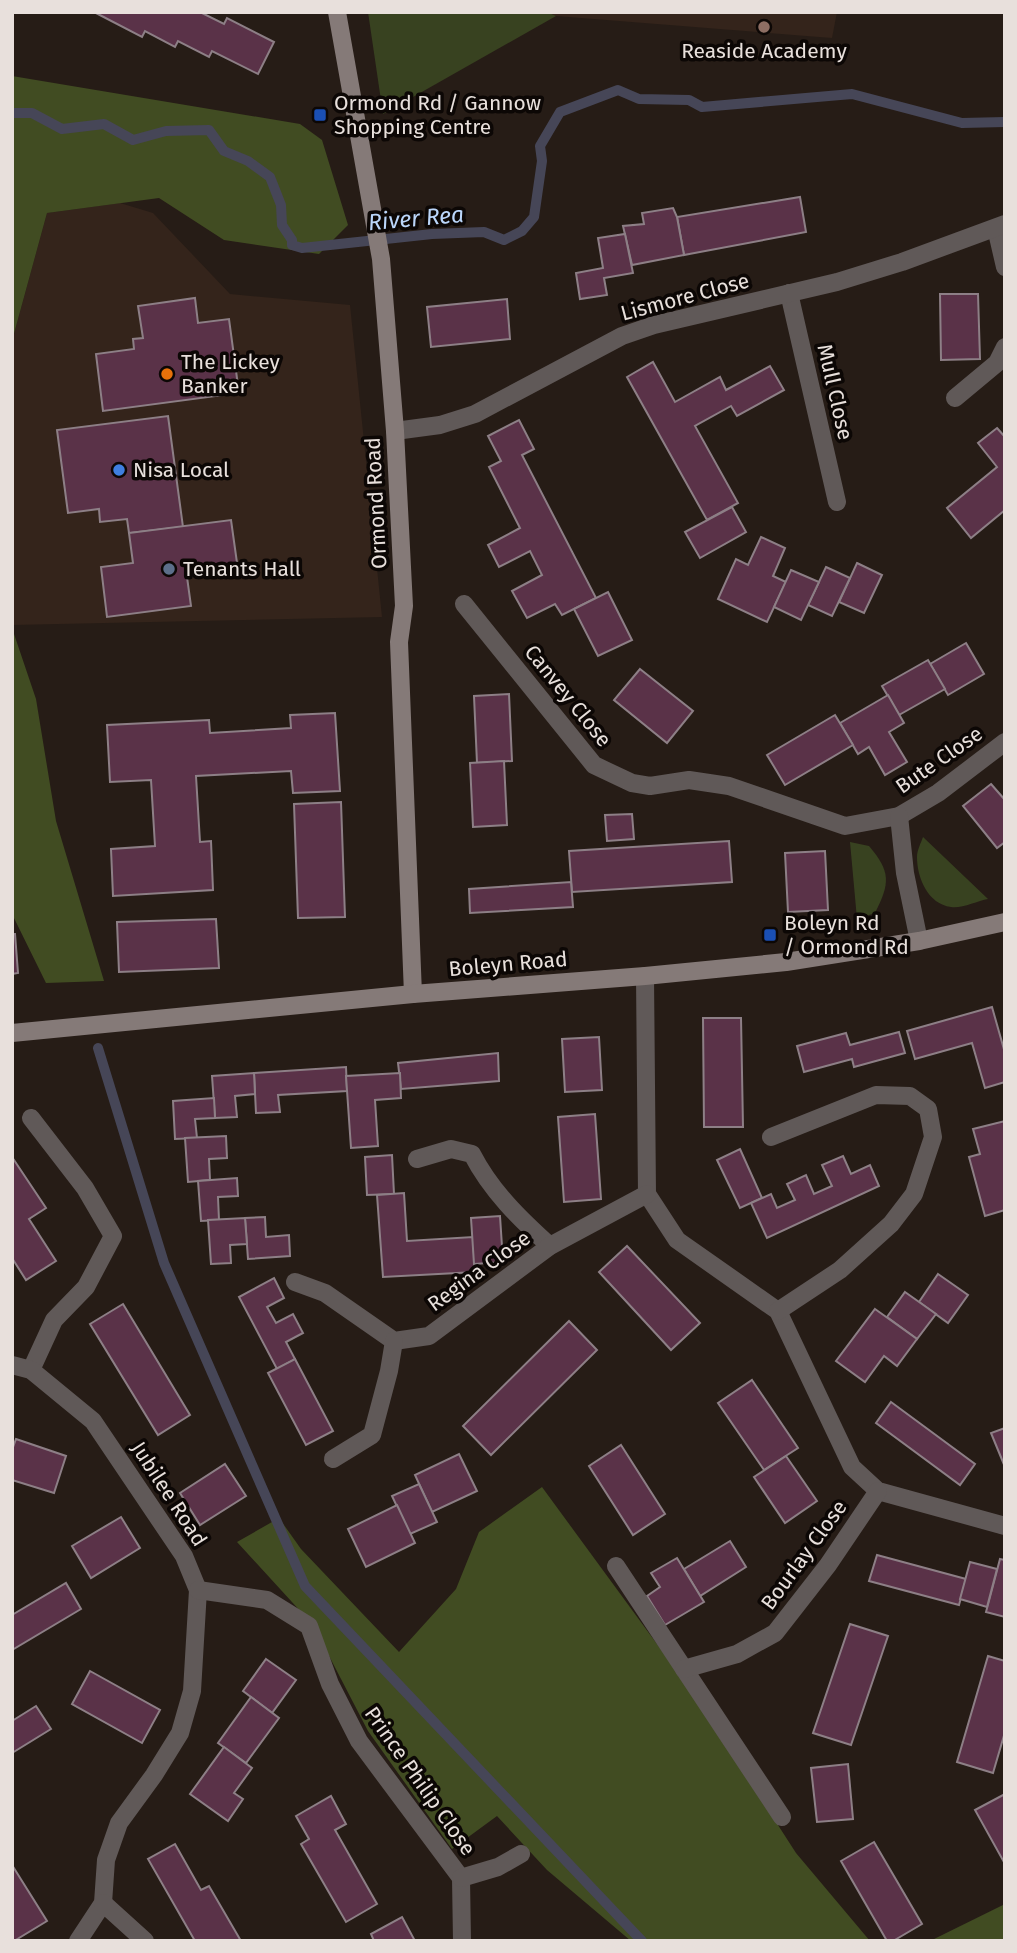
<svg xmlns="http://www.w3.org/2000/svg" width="1017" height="1953" viewBox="0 0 1017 1953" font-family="'Fira Sans',sans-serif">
<rect width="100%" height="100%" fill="#261c16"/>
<!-- built -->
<g fill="#34241b">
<polygon points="547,12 837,12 832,38 556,16"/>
<polygon points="120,203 153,213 230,294 350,305 382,617 12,625 12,341 47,213"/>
</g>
<!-- green -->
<g fill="#384220">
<polygon points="368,12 547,12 556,16 383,114"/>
<path d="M923,837L988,899C977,901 961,909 951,907C928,904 917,878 917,857C917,850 921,843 923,837Z"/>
<path d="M850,842L869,846C891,872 890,883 875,913L857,919Z"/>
</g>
<!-- forest -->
<g fill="#414c22">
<polygon points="12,76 300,124 322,140 348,225 319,254 224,240 159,198 47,213 12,341"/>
<polygon points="12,628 36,699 56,821 104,981 46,983 12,914"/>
<polygon points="542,1487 695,1696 796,1853 870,1941 631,1941 547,1870 497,1816 452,1849 368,1731 313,1625 237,1542 279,1518 301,1549 399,1652 456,1589 479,1532"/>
<polygon points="1005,1904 1005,1941 930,1941"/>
</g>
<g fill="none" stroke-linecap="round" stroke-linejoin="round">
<!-- stream -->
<g stroke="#464657" stroke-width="10">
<polyline points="12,113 32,113 62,129 104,124 133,140 166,131 209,130 224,151 248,161 270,177 281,205 282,225 292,240 292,245 302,248 432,234 484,232 504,240 522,231 534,217 542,161 540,146 560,112 618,90 639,99 689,100 702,107 852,94 962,123 1005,122"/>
<polyline points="98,1048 164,1263 305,1586 642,1941"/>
</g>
</g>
<!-- building -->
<g fill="#5a3248" stroke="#8d7f86" stroke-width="2">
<polygon points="94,12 200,12 224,24 227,18 274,42 258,74 212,51 209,57 178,41 175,47 145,31 142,37"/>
<polygon points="800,197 806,232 684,255 677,217"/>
<polygon points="673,208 677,217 684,255 632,265 623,226 644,224 642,213"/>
<polygon points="625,234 633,273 604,278 607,295 580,299 576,273 603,268 598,238"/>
<polygon points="940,294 978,294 980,359 941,360"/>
<polygon points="195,298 198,323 229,319 239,393 103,411 96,354 134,349 133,339 143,338 138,306"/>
<polygon points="507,299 510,339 431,347 427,307"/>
<polygon points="653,362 675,402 720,377 726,390 770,366 784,390 737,416 731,406 695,426 738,503 707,520 627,377"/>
<polygon points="168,416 183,527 129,533 127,519 100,522 99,509 68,513 57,430"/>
<polygon points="519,420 534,449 522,455 596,598 562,615 555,604 527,618 512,591 542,575 530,551 499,567 488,545 520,528 489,467 501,461 488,436"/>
<polygon points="997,428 1005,437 1005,510 971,538 947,508 997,467 978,443"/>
<polygon points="732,507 746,532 700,558 685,532"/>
<polygon points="231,520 238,570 187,577 191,606 107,617 101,567 133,563 129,533"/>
<polygon points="761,537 785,548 773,576 786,582 767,622 718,599 736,559 748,565"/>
<polygon points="857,563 882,575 864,613 839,602"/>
<polygon points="826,567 850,578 832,616 808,605"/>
<polygon points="791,570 819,582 801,620 774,607"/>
<polygon points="608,592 632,640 598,656 574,609"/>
<polygon points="966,643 984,674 948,695 930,664"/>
<polygon points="928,660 945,689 899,715 882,686"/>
<polygon points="640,669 693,711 667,743 614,700"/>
<polygon points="509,694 512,761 477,763 474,696"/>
<polygon points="888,695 904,723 889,732 907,762 885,775 869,747 858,754 840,723"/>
<polygon points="335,713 340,791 293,793 291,771 196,776 200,842 211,841 213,890 113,896 111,849 155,846 151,780 110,782 107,725 209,720 210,733 291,728 290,715"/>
<polygon points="835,715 853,745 785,785 767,755"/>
<polygon points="504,761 507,825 473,827 470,763"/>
<polygon points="991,784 1005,800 1005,842 997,848 963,806"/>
<polygon points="341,802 345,917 298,918 294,804"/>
<polygon points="632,814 634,839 607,841 605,815"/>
<polygon points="729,841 732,882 572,892 569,851"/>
<polygon points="825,851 828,910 788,912 785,853"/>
<polygon points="571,882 573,907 470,913 469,889"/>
<polygon points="216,919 219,968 119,972 117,922"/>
<polygon points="12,934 15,934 18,973 12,974"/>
<polygon points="992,1007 1005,1053 1005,1082 985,1088 972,1043 915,1059 907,1031"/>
<polygon points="703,1018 741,1018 743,1127 704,1127"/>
<polygon points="899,1032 905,1053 854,1067 852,1059 804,1072 797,1046 846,1033 850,1045"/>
<polygon points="599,1037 602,1090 565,1092 562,1039"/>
<polygon points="498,1053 499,1081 401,1089 398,1063"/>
<polygon points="346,1067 347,1091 278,1095 280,1112 256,1113 254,1073"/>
<polygon points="254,1073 255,1094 235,1096 237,1117 215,1118 212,1076"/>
<polygon points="400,1073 401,1098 375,1100 378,1146 351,1148 346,1076"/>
<polygon points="214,1098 215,1118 195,1119 197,1138 175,1139 173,1101"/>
<polygon points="595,1114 601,1199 564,1202 558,1117"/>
<polygon points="1005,1121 1005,1210 985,1216 969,1157 980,1154 973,1129"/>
<polygon points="226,1136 227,1158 209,1159 210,1180 188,1182 185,1138"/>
<polygon points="740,1149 762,1198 740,1208 717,1160"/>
<polygon points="392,1155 394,1194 367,1195 365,1157"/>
<polygon points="843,1156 851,1174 870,1165 879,1186 767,1238 751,1203 771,1194 777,1208 795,1200 787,1184 806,1175 814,1194 832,1186 822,1165"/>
<polygon points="12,1157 46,1208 29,1219 56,1261 26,1280 12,1258"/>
<polygon points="237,1178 238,1196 218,1197 219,1220 201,1221 198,1181"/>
<polygon points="404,1193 407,1241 473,1237 475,1272 383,1277 377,1195"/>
<polygon points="500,1216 503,1262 474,1264 471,1218"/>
<polygon points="265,1217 266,1237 289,1235 290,1256 248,1259 245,1218"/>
<polygon points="245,1218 247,1244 230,1245 231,1263 211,1264 208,1220"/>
<polygon points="627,1246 700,1323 671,1350 599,1272"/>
<polygon points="938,1274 968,1295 948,1323 919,1302"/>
<polygon points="274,1278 284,1298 267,1307 276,1323 293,1314 303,1333 286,1342 295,1359 277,1369 239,1297"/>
<polygon points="905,1292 936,1314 917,1339 887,1317"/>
<polygon points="123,1304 190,1415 158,1435 90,1324"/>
<polygon points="875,1309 917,1339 897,1366 884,1356 865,1382 836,1361"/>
<polygon points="569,1321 597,1350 491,1455 463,1426"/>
<polygon points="295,1359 333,1431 306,1445 268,1373"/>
<polygon points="752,1380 798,1448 764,1470 718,1403"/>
<polygon points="891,1402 975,1464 960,1485 876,1423"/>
<polygon points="1005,1428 1005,1467 991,1433"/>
<polygon points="16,1439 66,1456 54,1493 12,1480 12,1450"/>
<polygon points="621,1445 665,1514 633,1535 589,1466"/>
<polygon points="459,1454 477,1491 432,1512 415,1475"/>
<polygon points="786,1456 817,1501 785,1523 754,1477"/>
<polygon points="225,1464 246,1496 200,1525 180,1493"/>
<polygon points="419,1484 437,1522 410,1534 392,1496"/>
<polygon points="397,1505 415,1543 366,1567 348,1529"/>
<polygon points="121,1517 140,1548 91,1578 72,1546"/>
<polygon points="730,1541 746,1567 700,1596 684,1569"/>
<polygon points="877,1555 966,1579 959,1605 869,1581"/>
<polygon points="677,1558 704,1602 665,1625 647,1596 660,1587 651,1573"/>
<polygon points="1000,1559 1005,1560 1005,1617 986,1612"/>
<polygon points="970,1562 997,1569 987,1607 960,1599"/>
<polygon points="66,1583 81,1609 12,1650 12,1615"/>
<polygon points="850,1624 888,1636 851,1745 813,1733"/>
<polygon points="988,1656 1005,1661 1005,1732 993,1773 957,1762"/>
<polygon points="266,1659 296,1680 272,1713 243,1691"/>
<polygon points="90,1671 160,1710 142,1743 72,1704"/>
<polygon points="251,1697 279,1718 246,1763 218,1743"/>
<polygon points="36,1706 51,1729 12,1753 12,1721"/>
<polygon points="224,1747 252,1768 234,1793 243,1799 228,1821 190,1794"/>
<polygon points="848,1764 853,1819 817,1822 811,1768"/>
<polygon points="1005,1794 1005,1864 975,1810"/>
<polygon points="331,1796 346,1824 335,1830 377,1904 346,1922 301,1844 309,1839 296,1816"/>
<polygon points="874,1842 922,1924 893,1941 887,1941 841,1861"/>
<polygon points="175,1844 201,1890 209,1886 241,1941 195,1941 148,1859"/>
<polygon points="12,1865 47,1921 14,1941 12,1941"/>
<polygon points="402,1917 415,1941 374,1941 371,1934"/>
</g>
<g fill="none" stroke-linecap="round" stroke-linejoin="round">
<!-- street -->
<g stroke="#605958" stroke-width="18">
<polyline points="996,228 1005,267"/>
<polyline points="789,293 837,502"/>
<polyline points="955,398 997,363 1005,347"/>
<polyline points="395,431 440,425 475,414 622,336 654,325 837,282 902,262 1005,224"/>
<polyline points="464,604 594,765 632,783 650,786 689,780 729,786 845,826 899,816 938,793 1005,742"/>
<polyline points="899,816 905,873 919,941"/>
<polyline points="645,976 647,1194 677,1240 778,1311 852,1467 878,1491 1005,1526"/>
<polyline points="31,1118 85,1188 113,1236 86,1287 54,1320 31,1370"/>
<polyline points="771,1137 876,1095 910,1096 928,1109 933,1137 914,1194 891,1224 840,1270 778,1311"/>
<path d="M417,1159L451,1149L472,1154C491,1191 520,1219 550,1246"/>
<polyline points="295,1282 325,1293 394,1341 429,1336 550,1246 647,1194"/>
<polyline points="12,1365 31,1370 93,1421 184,1556 198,1590 192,1691 180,1733 154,1775 119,1823 106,1860 103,1903 78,1941"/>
<polyline points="333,1459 372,1435 389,1371 394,1341"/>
<polyline points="616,1566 782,1817"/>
<polyline points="198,1590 267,1600 309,1626 330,1684 359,1741 461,1878 462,1941"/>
<polyline points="684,1669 737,1654 775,1633 828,1565 878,1491"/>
<polyline points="461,1878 498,1867 521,1854"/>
<polyline points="103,1903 145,1941"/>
</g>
<!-- secondary -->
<g stroke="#857a78" stroke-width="18">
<polyline points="337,12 381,259 395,431 404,606 399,642 413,994"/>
<polyline points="12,1033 413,994 645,976 786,962 919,941 1005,922"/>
</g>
</g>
<!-- markers -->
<circle fill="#8d6e63" stroke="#0c0705" stroke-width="2.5" cx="764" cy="27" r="7"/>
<g fill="#1a4fb4" stroke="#0c0705" stroke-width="2.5">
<rect x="313" y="108" width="14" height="14" rx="3.5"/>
<rect x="763" y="928" width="14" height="14" rx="3.5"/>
</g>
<circle fill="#e8710a" stroke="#0c0705" stroke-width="2.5" cx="167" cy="374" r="7"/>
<circle fill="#3f7fe0" stroke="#0c0705" stroke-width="2.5" cx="119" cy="470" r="7"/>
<circle fill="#5c6f8a" stroke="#0c0705" stroke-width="2.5" cx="169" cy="569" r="7"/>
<g text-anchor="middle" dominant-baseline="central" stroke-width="7" stroke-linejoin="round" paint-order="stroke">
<!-- poi labels -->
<g font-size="21" fill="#e8e0dc" stroke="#0c0705" text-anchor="start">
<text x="764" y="51" text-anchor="middle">Reaside Academy</text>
<text x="334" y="103">Ormond Rd / Gannow<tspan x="334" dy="24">Shopping Centre</tspan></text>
<text x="181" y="362">The Lickey<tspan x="181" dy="24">Banker</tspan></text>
<text x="133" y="470">Nisa Local</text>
<text x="183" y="569">Tenants Hall</text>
<text x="784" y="923">Boleyn Rd<tspan x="784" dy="24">/ Ormond Rd</tspan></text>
</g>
<!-- street labels -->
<g font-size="21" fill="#e8e0dc" stroke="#0c0705">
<text transform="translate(685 297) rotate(-15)">Lismore Close</text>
<text transform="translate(835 392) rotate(77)">Mull Close</text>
<text transform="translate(376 503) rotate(-93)">Ormond Road</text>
<text transform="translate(568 696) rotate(51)">Canvey Close</text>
<text transform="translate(939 760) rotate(-35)">Bute Close</text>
<text transform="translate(508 964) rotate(-5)">Boleyn Road</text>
<text transform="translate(479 1271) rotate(-36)">Regina Close</text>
<text transform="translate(169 1494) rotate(57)">Jubilee Road</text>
<text transform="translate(804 1555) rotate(-54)">Bourlay Close</text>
<text transform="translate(420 1781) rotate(55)">Prince Philip Close</text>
</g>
<!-- water labels -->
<g font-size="23" font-style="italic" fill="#bbd6fa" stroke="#0c0705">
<text transform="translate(416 218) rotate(-5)">River Rea</text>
</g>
</g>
<!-- border -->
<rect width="1017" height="1953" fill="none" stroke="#e8e0dc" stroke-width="28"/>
</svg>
